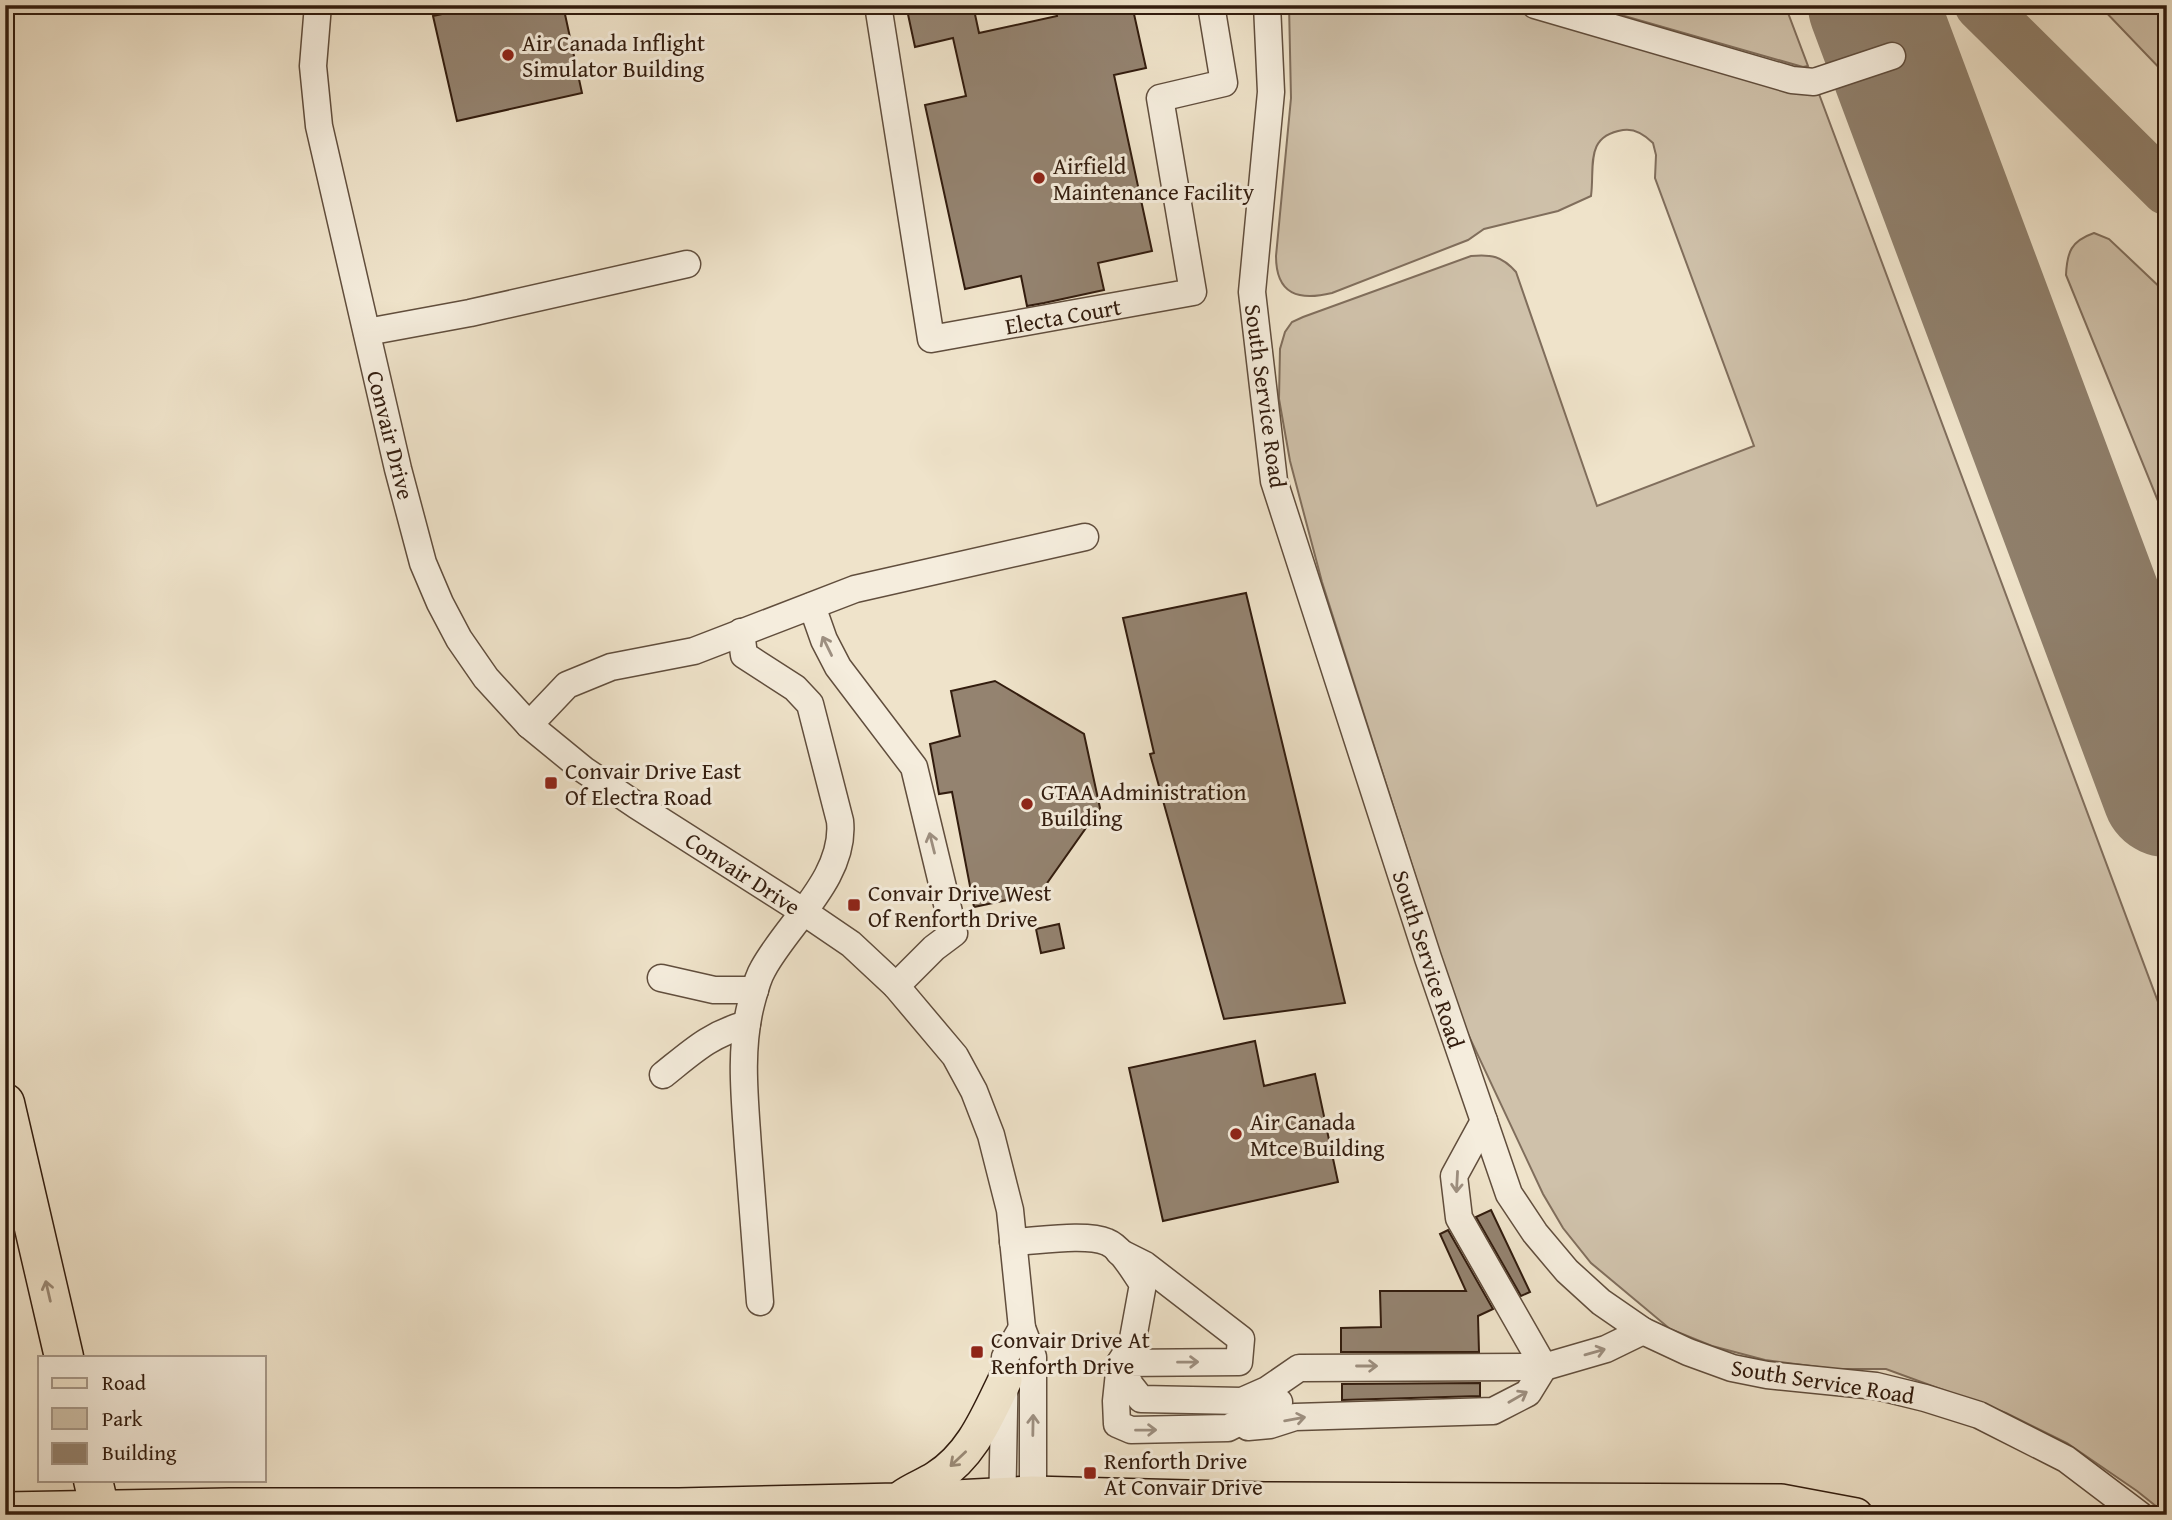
<svg xmlns="http://www.w3.org/2000/svg" width="2172" height="1520" viewBox="0 0 2172 1520" font-family="'Gentium Book Plus',serif">
<rect width="100%" height="100%" fill="#efe3ca"/>
<filter id="stains"><feTurbulence type="fractalNoise" baseFrequency=".00286" numOctaves="4"/><feColorMatrix values="0 0 0 0 .2 0 0 0 0 .09 0 0 0 0 .02 0 0 0 .5 -.17"/></filter>
<radialGradient id="worn" r=".72"><stop offset=".6" stop-color="#630" stop-opacity="0"/><stop offset="1" stop-color="#630" stop-opacity=".3"/></radialGradient>
<!-- green -->
<g fill="#cfc1aa" stroke="#806e5c" stroke-width="2">
<path d="M1289,5H1499L1819,94L2167,1026V1515L2137,1491L2067,1443L2006,1413L1886,1369H1834L1765,1360L1712,1346L1670,1329L1591,1263L1563,1228L1543,1194L1460,1017L1322,582L1290,461L1279,399L1280,349L1285,332L1292,322L1303,317L1471,256C1491,254 1502,256 1516,272L1597,506L1754,446L1655,178L1656,155L1653,143C1645,135 1635,128 1623,130C1584,136 1595,167 1591,196L1558,211L1484,229L1468,240L1332,293C1299,301 1276,295 1276,256L1291,98Z"/>
<polygon points="1586,5 1785,5 1808,66 1803,67"/>
<polygon points="2099,5 2167,5 2167,76"/>
<path d="M2094,233L2109,239L2167,294V523L2066,275C2067,252 2071,241 2094,233Z"/>
</g>
<g fill="none" stroke-linecap="round" stroke-linejoin="round">
<!-- taxiway -->
<g stroke="#90806c" stroke-width="51">
<polyline points="1980,5 2167,190"/>
<polyline points="2064,516 2167,740"/>
</g>
<!-- runway -->
<polyline stroke="#90806c" stroke-width="130" points="1873,5 2167,792"/>
</g>
<!-- building -->
<g fill="#948370" stroke="#321c0e" stroke-width="2">
<polygon points="483,5 563,5 582,93 457,121 433,16"/>
<polygon points="906,5 973,5 979,33 1057,16 1055,5 1132,5 1146,68 1114,75 1152,251 1098,263 1104,290 1044,303 1027,306 1021,276 965,289 925,105 966,96 953,38 915,47"/>
<polygon points="1246,593 1345,1003 1224,1019 1150,754 1154,753 1123,618"/>
<polygon points="995,681 1084,734 1100,808 1040,893 974,907 952,792 939,794 930,744 960,736 951,691"/>
<polygon points="1059,924 1064,948 1041,953 1036,929"/>
<polygon points="1255,1041 1264,1086 1315,1074 1338,1182 1163,1221 1129,1068"/>
<polygon points="1491,1210 1530,1292 1521,1296 1476,1217"/>
<polygon points="1448,1230 1493,1309 1478,1316 1479,1352 1341,1352 1341,1328 1381,1327 1380,1291 1466,1291 1440,1234"/>
<polygon points="1480,1383 1480,1396 1342,1400 1342,1384"/>
</g>
<g fill="none" stroke-linecap="round" stroke-linejoin="round">
<defs>
<g id="minor">
<polyline points="318,5 313,66 319,126 398,469 423,563 440,603 459,639 486,678 529,725 584,770 636,805 804,912 851,944 896,986 955,1056 974,1091 991,1135 1010,1210 1022,1328 1033,1357 1033,1515"/>
<polyline points="878,5 931,339 1193,292 1160,98 1224,83 1211,5"/>
<polyline points="1267,5 1271,92 1252,292 1274,481 1428,958 1509,1194 1535,1233 1567,1271 1601,1302 1643,1331 1688,1352 1732,1368 1767,1375 1876,1386 1925,1398 1979,1415 2066,1459 2140,1515"/>
<polyline points="1535,5 1792,80 1814,82 1892,56"/>
<polyline points="367,332 470,313 687,264"/>
<polyline points="812,606 824,640 838,667 914,767 954,933 934,948 896,986"/>
<path d="M741,632L744,655L795,688L810,704L840,821C846,877 788,923 763,969C757,979 754,993 751,1004C739,1051 745,1100 748,1147C752,1199 756,1250 760,1302"/>
<polyline points="529,725 567,685 611,667 694,651 855,589 1085,537"/>
<polyline points="661,978 714,990 755,990"/>
<path d="M663,1075C693,1051 709,1035 747,1024"/>
<polyline points="1484,1121 1454,1176 1459,1218 1544,1367"/>
<path d="M1013,1242C1038,1241 1086,1233 1107,1242C1122,1248 1134,1272 1143,1284L1132,1344L1120,1363L1116,1401L1117,1424L1131,1430L1228,1428L1279,1402"/>
<polyline points="1119,1252 1145,1265 1241,1339 1239,1362 1120,1363 1130,1385 1141,1399 1242,1401 1267,1390 1299,1368 1544,1367 1606,1349 1643,1331"/>
<polyline points="1248,1427 1270,1425 1295,1417 1493,1411 1528,1393 1544,1367"/>
<polyline points="1002,1515 1005,1357 1022,1328"/>
</g>
<g id="major">
<path d="M902,1497C913,1489 925,1485 936,1478C972,1455 987,1417 1005,1380"/>
<polyline points="5,1509 229,1505 679,1505 897,1500 1032,1493 1265,1499 1781,1501 1856,1515"/>
</g>
<g id="highway">
<polyline points="5,1103 64,1357"/>
<polyline points="93,1480 101,1515"/>
</g>
</defs>
<!-- minor casing -->
<use href="#minor" stroke="#614e3d" stroke-width="29"/>
<!-- major casing -->
<use href="#major" stroke="#321c0e" stroke-width="36"/>
<!-- highway casing -->
<use href="#highway" stroke="#321c0e" stroke-width="41"/>
<!-- minor -->
<use href="#minor" stroke="#f5eddd" stroke-width="26"/>
<!-- major -->
<use href="#major" stroke="#efe3ca" stroke-width="33"/>
<!-- highway -->
<use href="#highway" stroke="#efe3ca" stroke-width="38"/>
</g>
<!-- one-way arrows -->
<defs><path id="oneway-shaft" d="M-6 0H5M1.5-3L5.5 0L1.5 3" fill="none" stroke-width="1.6" stroke-linecap="round" stroke-linejoin="round" transform="scale(1.75)"/></defs>
<g stroke="#9d8f80">
<use href="#oneway-shaft" transform="translate(827 646) rotate(-116)"/>
<use href="#oneway-shaft" transform="translate(932 843) rotate(-104)"/>
<use href="#oneway-shaft" transform="translate(1457 1182) rotate(93)"/>
<use href="#oneway-shaft" transform="translate(1595 1352) rotate(-16)"/>
<use href="#oneway-shaft" transform="translate(1188 1362) rotate(-1)"/>
<use href="#oneway-shaft" transform="translate(1367 1366)"/>
<use href="#oneway-shaft" transform="translate(1518 1397) rotate(-30)"/>
<use href="#oneway-shaft" transform="translate(1295 1419) rotate(-10)"/>
<use href="#oneway-shaft" transform="translate(1033 1425) rotate(-89)"/>
<use href="#oneway-shaft" transform="translate(1146 1430) rotate(-1)"/>
</g>
<g stroke="#9a8975">
<use href="#oneway-shaft" transform="translate(48 1291) rotate(-103)"/>
<use href="#oneway-shaft" transform="translate(958 1459) rotate(137)"/>
</g>
<!-- markers -->
<g fill="#8f2418" stroke="#f5eddd" stroke-width="2.5">
<circle cx="508" cy="55" r="7"/>
<circle cx="1039" cy="178" r="7"/>
<rect x="544" y="776" width="14" height="14" rx="3.5"/>
<circle cx="1027" cy="804" r="7"/>
<rect x="847" y="898" width="14" height="14" rx="3.5"/>
<circle cx="1236" cy="1134" r="7"/>
<rect x="970" y="1345" width="14" height="14" rx="3.5"/>
<rect x="1083" y="1466" width="14" height="14" rx="3.5"/>
</g>
<g text-anchor="middle" dominant-baseline="central" stroke-width="6" stroke-linejoin="round" paint-order="stroke">
<!-- poi labels -->
<g font-size="23" fill="#321c0e" stroke="#f5eddd" text-anchor="start">
<text x="522" y="42">Air Canada Inflight<tspan x="522" dy="26">Simulator Building</tspan></text>
<text x="1053" y="165">Airfield<tspan x="1053" dy="26">Maintenance Facility</tspan></text>
<text x="565" y="770">Convair Drive East<tspan x="565" dy="26">Of Electra Road</tspan></text>
<text x="1041" y="791">GTAA Administration<tspan x="1041" dy="26">Building</tspan></text>
<text x="868" y="892">Convair Drive West<tspan x="868" dy="26">Of Renforth Drive</tspan></text>
<text x="1250" y="1121">Air Canada<tspan x="1250" dy="26">Mtce Building</tspan></text>
<text x="991" y="1339">Convair Drive At<tspan x="991" dy="26">Renforth Drive</tspan></text>
<text x="1104" y="1460">Renforth Drive<tspan x="1104" dy="26">At Convair Drive</tspan></text>
</g>
<!-- street labels -->
<g font-size="23" fill="#321c0e" stroke="#f5eddd">
<text transform="translate(1063 316) rotate(-10)">Electa Court</text>
<text transform="translate(1266 396) rotate(82)">South Service Road</text>
<text transform="translate(391 435) rotate(76)">Convair Drive</text>
<text transform="translate(743 873) rotate(33)">Convair Drive</text>
<text transform="translate(1429 959) rotate(72)">South Service Road</text>
<text transform="translate(1823 1381) rotate(9)">South Service Road</text>
</g>
</g>
<!-- margin -->
<rect width="2172" height="1520" fill="none" stroke="#efe3ca" stroke-width="28"/>
<rect x="7" y="7" width="2158" height="1506" fill="none" stroke="#321c0e" stroke-width="3.5"/>
<rect x="14" y="14" width="2144" height="1492" fill="none" stroke="#321c0e" stroke-width="2"/>
<!-- legend -->
<rect x="38" y="1356" width="228" height="126" fill="#f5eddd" stroke="#a7998a" stroke-width="2"/>
<rect x="52" y="1378" width="35" height="10" fill="#efe3ca" stroke="#a7998a" stroke-width="2"/>
<text x="102" y="1390" font-size="21" fill="#321c0e">Road</text>
<rect x="52" y="1408" width="35" height="21" fill="#cfc1aa" stroke="#a7998a" stroke-width="2"/>
<text x="102" y="1426" font-size="21" fill="#321c0e">Park</text>
<rect x="52" y="1443" width="35" height="21" fill="#948370" stroke="#a7998a" stroke-width="2"/>
<text x="102" y="1460" font-size="21" fill="#321c0e">Building</text>
<rect width="100%" height="100%" filter="url(#stains)"/>
<rect width="100%" height="100%" fill="url(#worn)"/>
</svg>
